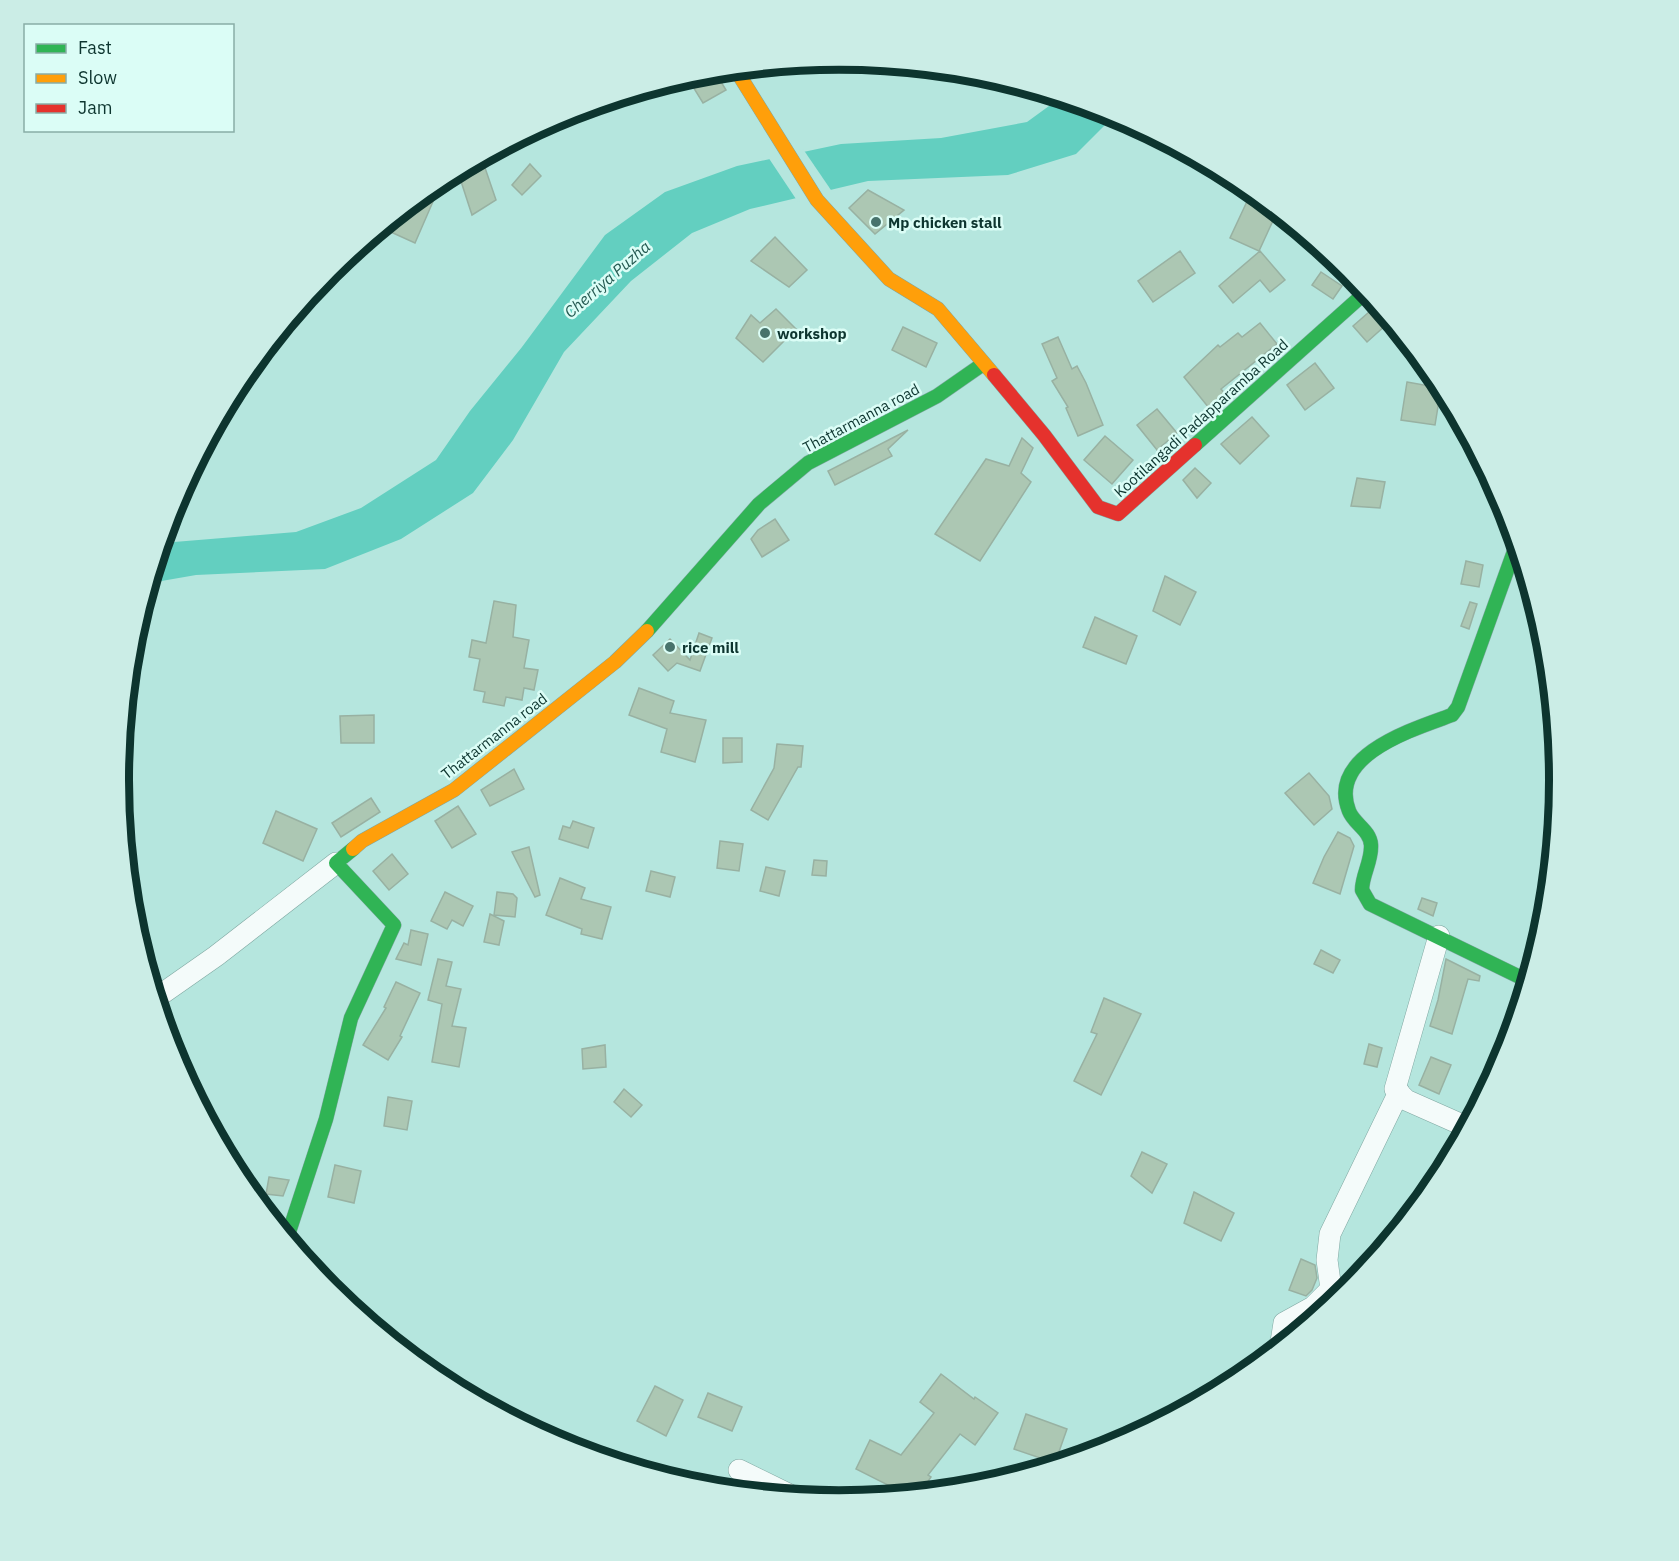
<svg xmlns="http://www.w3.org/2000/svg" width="1679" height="1561" viewBox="0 0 1679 1561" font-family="'IBM Plex Sans',sans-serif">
<rect width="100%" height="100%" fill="#b5e6de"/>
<!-- water -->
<polygon fill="#63cfc0" points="1060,98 1115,115 1076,154 1008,175 868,181 750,209 692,233 631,281 564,352 513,440 473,493 401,539 325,569 196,575 150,583 162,543 296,532 361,508 436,460 470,411 522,347 605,235 665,192 737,166 841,144 941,138 1027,122"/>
<!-- pier -->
<polygon fill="#b5e6de" points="803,149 833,193 798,202 768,157"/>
<!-- building -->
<g fill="#acc7b3" stroke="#98b1a2" stroke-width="1.5">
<polygon points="715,72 726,90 703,103 687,77"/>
<polygon points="482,159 496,200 472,215 458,172"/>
<polygon points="530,164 541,176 522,195 512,185"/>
<polygon points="868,190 904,210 875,234 849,208"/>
<polygon points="426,193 435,197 415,243 382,228"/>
<polygon points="1250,195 1277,212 1259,251 1230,238"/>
<polygon points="775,237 807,270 789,287 751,261"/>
<polygon points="1180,251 1195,273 1153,302 1138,281"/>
<polygon points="1260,251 1285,280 1270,292 1260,280 1233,303 1219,286"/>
<polygon points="1321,272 1342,286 1333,299 1312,285"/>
<polygon points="1377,305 1386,316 1382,320 1386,325 1367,342 1353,326"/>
<polygon points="776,309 796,329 763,362 736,338 751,315 760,323"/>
<polygon points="1260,323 1277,344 1221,389 1226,395 1209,408 1184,377 1218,345 1220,347 1238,333 1242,337"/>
<polygon points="903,327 937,343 926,367 892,350"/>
<polygon points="1058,337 1072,369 1077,366 1086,383 1103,425 1078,436 1066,408 1068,407 1052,381 1057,378 1042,344"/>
<polygon points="1315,363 1334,388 1305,410 1287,385"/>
<polygon points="1407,382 1441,388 1435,425 1401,420"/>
<polygon points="1157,409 1177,433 1157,450 1137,425"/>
<polygon points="1252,417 1269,436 1240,464 1221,444"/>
<polygon points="908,430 888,449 892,456 835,485 828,471"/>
<polygon points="1105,436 1133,460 1112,484 1084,460"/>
<polygon points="1022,438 1033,448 1021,473 1031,482 980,561 935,534 986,459 1009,466"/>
<polygon points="1195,468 1211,483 1197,498 1183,480"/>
<polygon points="1357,478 1385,482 1380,508 1351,506"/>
<polygon points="775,519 789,540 762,557 751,539 758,530"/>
<polygon points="1466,561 1483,565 1479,587 1461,584"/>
<polygon points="1165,576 1196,592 1180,625 1153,611"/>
<polygon points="494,601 516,605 513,637 529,640 524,668 538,670 534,690 524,688 522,700 506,697 504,706 483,702 485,692 474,690 480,659 469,657 472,640 486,643"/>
<polygon points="1470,602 1477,604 1469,629 1461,626"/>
<polygon points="1095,617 1137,636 1126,664 1083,647"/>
<polygon points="699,633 712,638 700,671 677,663 668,671 653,655 670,639 690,660"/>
<polygon points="639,688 674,701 670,713 706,720 695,762 661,752 667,729 629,715"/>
<polygon points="374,715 374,743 341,743 340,716"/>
<polygon points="723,738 742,738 742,762 723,763"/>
<polygon points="777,744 803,746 801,767 798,767 768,820 751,810 774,768"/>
<polygon points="514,769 524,789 490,806 481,790"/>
<polygon points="1309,773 1329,796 1332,809 1314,825 1285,793"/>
<polygon points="371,798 380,812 341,837 332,823"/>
<polygon points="458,806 476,834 452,848 435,821"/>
<polygon points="276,811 317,829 303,861 263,843"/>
<polygon points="573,821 594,828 588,848 559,839 563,826 570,828"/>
<polygon points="1338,832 1350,838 1354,846 1340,894 1313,883 1324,857"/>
<polygon points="720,841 743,844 739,871 717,868"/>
<polygon points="529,847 540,895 535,897 512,852"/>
<polygon points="392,854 408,874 389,890 373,871"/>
<polygon points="814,860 827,861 826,876 812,875"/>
<polygon points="766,867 785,871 779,896 760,891"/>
<polygon points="651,871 675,877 670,897 646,891"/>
<polygon points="560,878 585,888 581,899 611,907 602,939 581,934 582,929 546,915"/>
<polygon points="445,892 473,906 463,926 452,920 447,929 431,921"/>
<polygon points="497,892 513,894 517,898 515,917 494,915"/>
<polygon points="1422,898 1437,903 1433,916 1418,909"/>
<polygon points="490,914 504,921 499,945 484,942"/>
<polygon points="411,930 428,934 421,965 396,959 404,943 408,945"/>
<polygon points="1321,950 1340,960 1333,973 1314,964"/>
<polygon points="438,959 452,962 446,986 461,989 452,1026 466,1028 459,1067 432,1062 442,1004 428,1000"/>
<polygon points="1446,959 1480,976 1479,981 1468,979 1452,1034 1430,1026 1438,1000"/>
<polygon points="396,982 420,993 400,1036 402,1037 388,1060 363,1045 386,1008 384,1007"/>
<polygon points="1104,998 1141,1014 1101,1095 1074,1081 1097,1034 1091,1032"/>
<polygon points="1369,1044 1382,1048 1377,1067 1364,1064"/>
<polygon points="605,1045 606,1067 583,1069 582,1049"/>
<polygon points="1431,1057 1451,1065 1439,1094 1419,1085"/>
<polygon points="624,1089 642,1105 631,1117 614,1102"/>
<polygon points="388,1097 412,1101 407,1130 384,1126"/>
<polygon points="1142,1152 1167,1164 1152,1193 1131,1176"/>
<polygon points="335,1165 361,1171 354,1203 328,1197"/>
<polygon points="269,1177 289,1180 283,1196 266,1194"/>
<polygon points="1194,1192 1234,1213 1221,1241 1184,1223"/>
<polygon points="1301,1259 1315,1265 1317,1278 1312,1290 1306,1296 1289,1290"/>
<polygon points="941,1374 974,1399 975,1397 998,1413 975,1445 960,1434 928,1475 931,1477 920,1493 881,1497 888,1485 856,1469 870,1440 901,1455 934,1413 920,1402"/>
<polygon points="655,1386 683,1400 666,1436 637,1421"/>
<polygon points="708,1393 742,1407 732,1431 698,1417"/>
<polygon points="1026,1414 1067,1429 1055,1463 1014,1449"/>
</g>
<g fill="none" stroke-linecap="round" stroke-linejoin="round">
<defs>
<g id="street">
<polyline points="1439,936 1395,1089 1406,1100 1467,1127"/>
<polyline points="156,998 216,956 336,863"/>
<polyline points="1275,1351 1281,1342 1284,1323 1313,1307 1331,1289 1327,1260 1330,1234 1399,1092"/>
<polyline points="739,1470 792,1496"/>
</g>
<g id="fast">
<polyline points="1195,445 1366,292"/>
<path d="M1517,543L1458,707L1452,715C1414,729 1327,755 1349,811C1354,824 1370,830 1371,845C1372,861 1362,875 1362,890L1370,904L1528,981"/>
<polyline points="647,631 759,504 808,463 937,396 983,364"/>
<polyline points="287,1238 326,1119 351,1018 394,925 336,863 353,849"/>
</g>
<g id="slow">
<polyline points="736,70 817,200 889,279 938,309 994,375"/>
<polyline points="353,849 362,841 454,790 615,662 647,631"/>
</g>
<polyline id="jam" points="994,375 1044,435 1098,507 1118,514 1195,445"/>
</defs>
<!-- street casing -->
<use href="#street" stroke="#7fa7a1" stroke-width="22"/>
<!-- fast casing -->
<use href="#fast" stroke="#7fa7a1" stroke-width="15"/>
<!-- slow casing -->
<use href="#slow" stroke="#7fa7a1" stroke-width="15"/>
<!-- jam casing -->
<use href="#jam" stroke="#7fa7a1" stroke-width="15"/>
<!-- street -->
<use href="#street" stroke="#f4fbfa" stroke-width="21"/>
<!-- fast -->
<use href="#fast" stroke="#30b455" stroke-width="14"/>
<!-- slow -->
<use href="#slow" stroke="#ff9f0a" stroke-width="14"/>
<!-- jam -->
<use href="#jam" stroke="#e5322d" stroke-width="14"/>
</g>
<!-- markers -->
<g fill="#48736c" stroke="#dbfdf6" stroke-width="2">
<circle cx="876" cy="222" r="6"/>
<circle cx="765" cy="333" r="6"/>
<circle cx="670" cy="647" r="6"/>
</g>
<g text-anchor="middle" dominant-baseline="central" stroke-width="5" stroke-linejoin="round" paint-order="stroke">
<!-- poi labels -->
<g font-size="15" font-weight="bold" fill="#0d352f" stroke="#dbfdf6" text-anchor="start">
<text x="888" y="222">Mp chicken stall</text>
<text x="777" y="333">workshop</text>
<text x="682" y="647">rice mill</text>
</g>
<!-- street labels -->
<g font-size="15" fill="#0d352f" stroke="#dbfdf6">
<text transform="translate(861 418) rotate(-28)">Thattarmanna road</text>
<text transform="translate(1201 418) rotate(-42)">Kootilangadi Padapparamba Road</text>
<text transform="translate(494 736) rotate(-38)">Thattarmanna road</text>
</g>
<!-- water labels -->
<g font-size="16" font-style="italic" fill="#245951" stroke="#dbfdf6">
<text transform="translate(607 279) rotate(-41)">Cherriya Puzha</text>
</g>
</g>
<!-- crop -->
<path d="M0 0H1679V1561H0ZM129 780a710 710 0 1 1 1420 0a710 710 0 1 1-1420 0Z" fill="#cbede6" fill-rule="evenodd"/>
<path fill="none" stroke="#0d352f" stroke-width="8" d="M129 780a710 710 0 1 1 1420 0a710 710 0 1 1-1420 0Z"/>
<!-- legend -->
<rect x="24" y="24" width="210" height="108" fill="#dbfdf6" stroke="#89ada6" stroke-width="1.5"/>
<rect x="36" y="44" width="30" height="9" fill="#30b455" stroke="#89ada6" stroke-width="1.5"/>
<text x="78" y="54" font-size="18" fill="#0d352f">Fast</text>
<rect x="36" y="74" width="30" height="9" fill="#ff9f0a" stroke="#89ada6" stroke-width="1.5"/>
<text x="78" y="84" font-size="18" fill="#0d352f">Slow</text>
<rect x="36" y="104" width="30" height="9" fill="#e5322d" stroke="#89ada6" stroke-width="1.5"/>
<text x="78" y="114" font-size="18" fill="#0d352f">Jam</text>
</svg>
